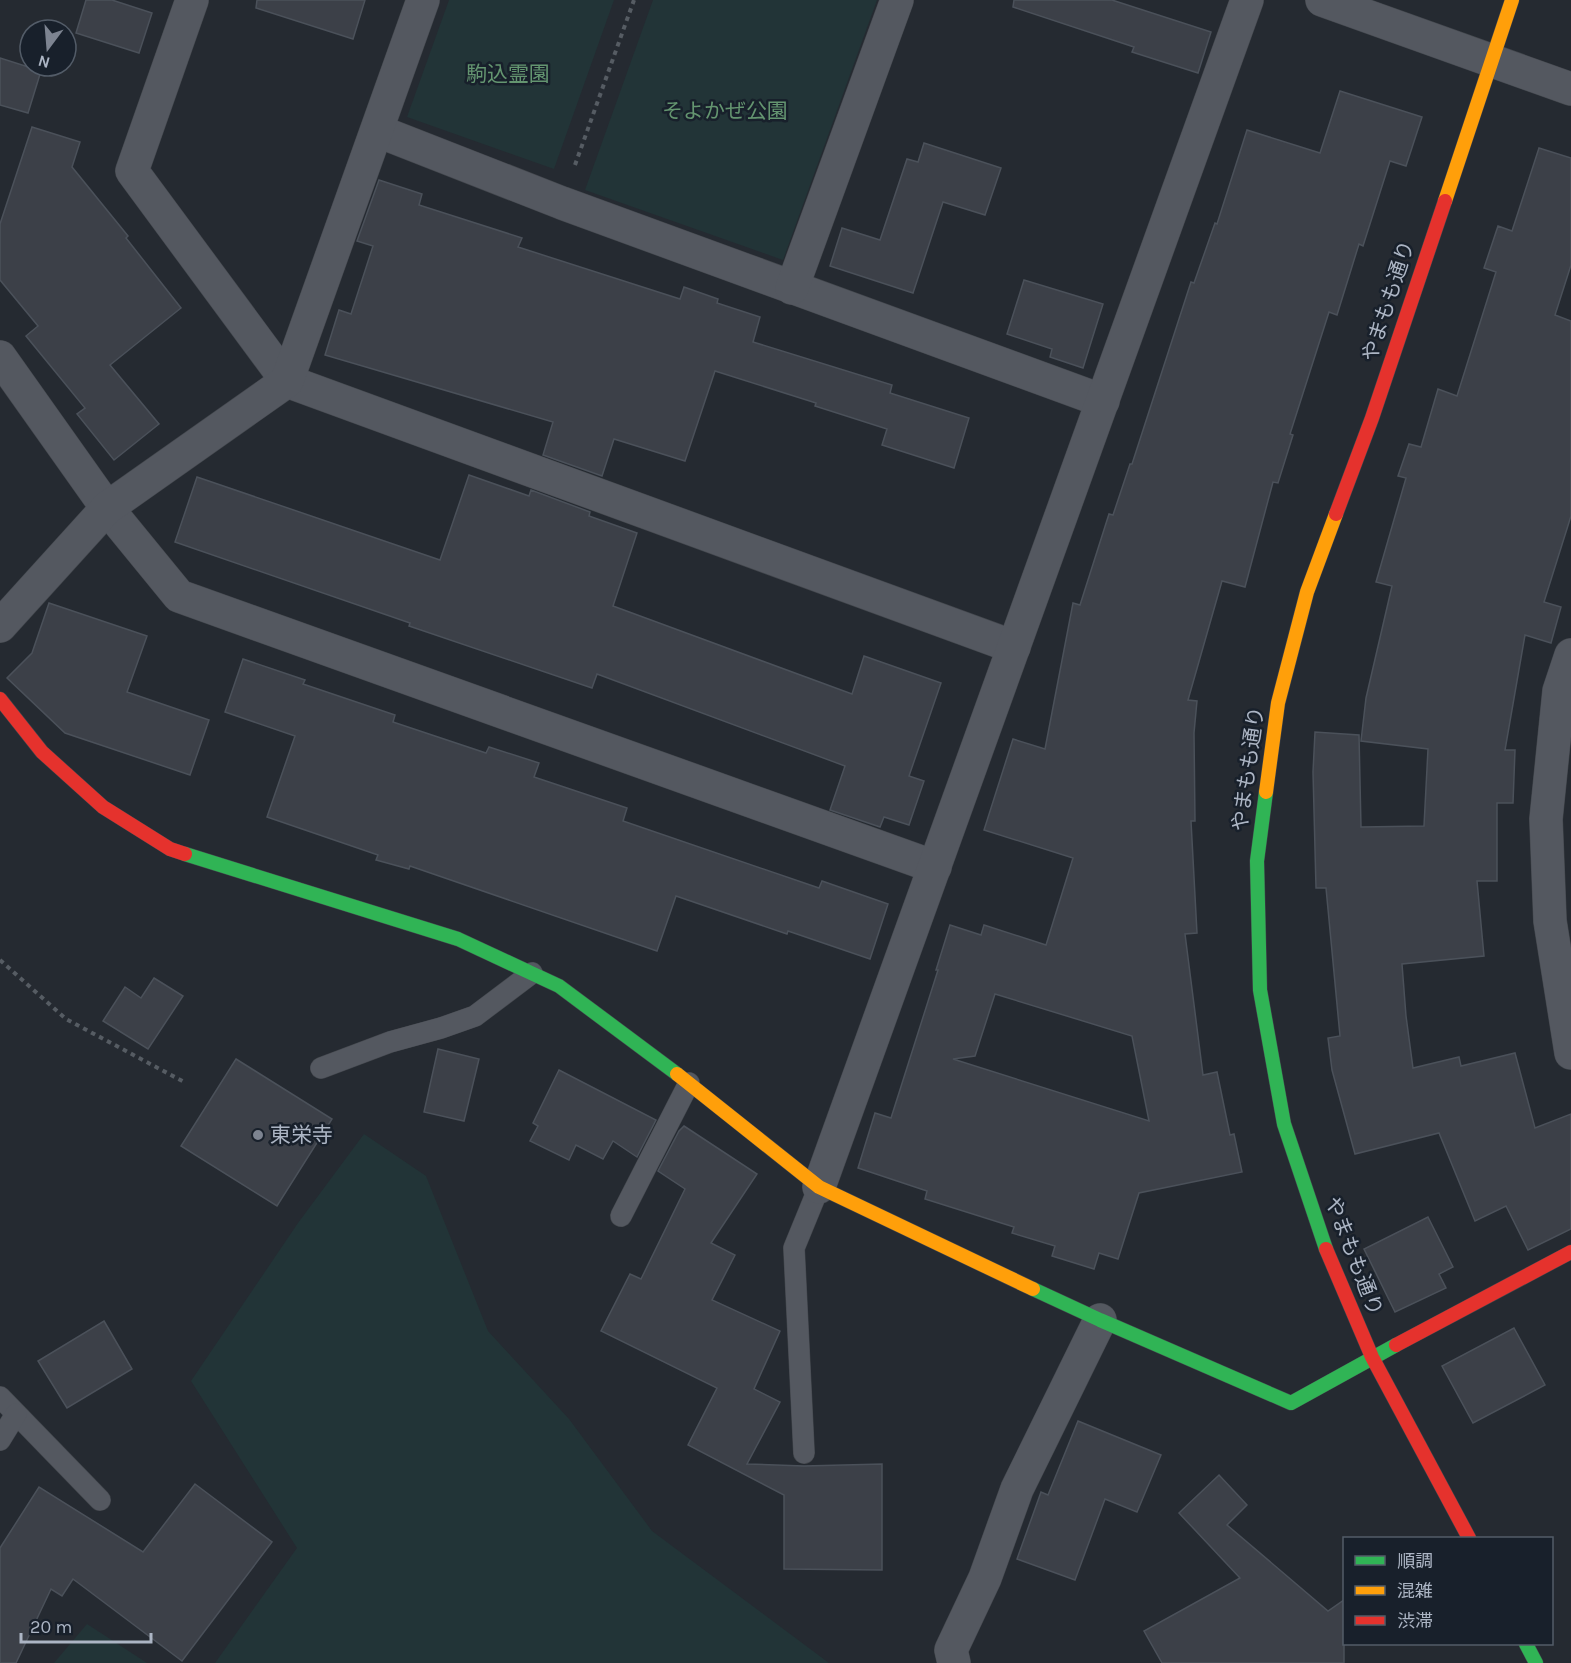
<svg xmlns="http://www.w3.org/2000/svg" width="1571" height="1663" viewBox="0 0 1571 1663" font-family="Karla,'Noto Sans JP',sans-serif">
<rect width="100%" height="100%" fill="#252a31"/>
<!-- green -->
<g fill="#223437">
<polygon points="449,0 614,0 554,169 407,117"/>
<polygon points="653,0 877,0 783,260 585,190"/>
<polygon points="364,1134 426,1176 488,1331 569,1419 652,1531 829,1663 215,1663 297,1548 191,1381 298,1223"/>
<polygon points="87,1624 147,1663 54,1663"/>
</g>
<!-- building -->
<g fill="#3c4048" stroke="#4b515a" stroke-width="1.5" fill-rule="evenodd">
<polygon points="86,0 112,0 152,13 139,53 76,33"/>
<polygon points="257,0 365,0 353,39 256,8"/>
<polygon points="1014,0 1112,0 1211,32 1198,73 1132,52 1134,47 1013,7"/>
<polygon points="0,58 41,71 28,113 0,105"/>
<path d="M1340,91L1422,117L1406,166L1390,161L1363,246L1359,244L1337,315L1329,312L1290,434L1293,435L1278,483L1273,482L1245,587L1222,581L1188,700L1197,701L1194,733L1195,821H1191L1197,933L1185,934L1203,1075L1217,1072L1230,1135L1234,1134L1242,1172L1139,1193L1118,1259L1099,1253L1094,1269L1052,1256L1055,1246L1012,1233L1014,1227L925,1199L927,1191L858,1168L875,1113L891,1118L938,970H936L950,925L981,935L984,925L1046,945L1073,858L984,830L1013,739L1045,749L1073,603L1080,605L1109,514L1113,515L1130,464H1132L1191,282L1194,283L1215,223L1217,224L1247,130L1320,153ZM995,994L1132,1036L1149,1121L953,1059L975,1056Z"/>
<polygon points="32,127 80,142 72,167 128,236 126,238 181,308 110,365 159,424 114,460 77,414 85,408 26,336 38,326 0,280 0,224"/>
<polygon points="924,143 1001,168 985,215 943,202 913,293 830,266 842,228 880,240 907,159 918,162"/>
<polygon points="1539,148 1571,158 1571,265 1555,315 1571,321 1571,516 1544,602 1561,607 1551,643 1525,635 1505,750 1515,750 1513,803 1497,803 1497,881 1477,881 1484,956 1402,964 1406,1016 1413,1068 1459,1057 1461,1066 1515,1053 1535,1128 1571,1114 1571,1229 1528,1250 1506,1206 1475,1221 1439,1133 1355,1154 1332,1070 1328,1038 1340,1036 1326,888 1316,888 1313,772 1315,732 1359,735 1361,827 1424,826 1428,749 1361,741 1366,698 1392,586 1376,582 1406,478 1398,476 1409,444 1421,447 1438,389 1457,396 1496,272 1484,268 1498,226 1512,231"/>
<polygon points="379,180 422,194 419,205 522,238 518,247 680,299 684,287 718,299 717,303 760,317 753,342 892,385 890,393 969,418 954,468 882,445 887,429 815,406 816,403 715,371 685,461 614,439 602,476 543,455 553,422 325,355 339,310 351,314 373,246 357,241"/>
<polygon points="1024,280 1103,304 1083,368 1050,357 1052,349 1007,334"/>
<polygon points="469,475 529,496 531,490 590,512 589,516 637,533 613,606 852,694 864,656 941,683 909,776 924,781 909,825 884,817 880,827 830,810 845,766 597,674 592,688 409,626 410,623 175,542 197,477 440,560"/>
<polygon points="49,603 147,636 127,692 209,720 190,775 65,733 7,678 32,653"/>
<polygon points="243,659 305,680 303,684 395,715 393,722 486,753 489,747 539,763 534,777 627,808 623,821 819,888 822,881 888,904 870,959 788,931 787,934 676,896 657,951 410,866 409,869 376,860 378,855 267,817 295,736 225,712"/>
<polygon points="154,978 183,996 148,1049 103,1021 125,987 141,998"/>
<polygon points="438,1049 479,1059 464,1121 424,1112"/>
<polygon points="236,1059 332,1119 277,1206 181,1146"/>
<polygon points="559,1070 656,1120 637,1157 613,1141 603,1159 576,1145 569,1160 530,1141 538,1126 533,1123"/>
<polygon points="684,1126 757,1174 711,1243 735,1255 712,1300 780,1331 754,1389 780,1402 747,1464 804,1466 882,1464 882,1570 784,1569 784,1495 688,1445 717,1388 601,1331 630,1274 641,1279 685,1189 658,1171 679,1131"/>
<polygon points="1428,1217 1453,1267 1439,1274 1446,1288 1395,1312 1364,1249"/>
<polygon points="104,1321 132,1369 67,1408 38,1361"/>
<polygon points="1514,1328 1545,1385 1473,1423 1442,1366"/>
<polygon points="1078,1421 1161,1455 1137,1512 1105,1499 1075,1580 1017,1559 1041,1492 1048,1495"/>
<polygon points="1219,1475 1247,1505 1227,1525 1328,1611 1344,1600 1344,1663 1162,1663 1144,1631 1240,1578 1179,1513"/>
<polygon points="195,1484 272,1542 182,1661 73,1579 62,1596 51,1589 16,1663 0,1663 0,1548 39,1487 143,1552"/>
</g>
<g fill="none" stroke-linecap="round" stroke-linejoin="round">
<defs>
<g id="lane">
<polyline points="321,1068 390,1042 441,1028 475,1016 532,973"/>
<polyline points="621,1216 689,1083"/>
<polyline points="0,1397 100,1500"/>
<polyline points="0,1440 16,1414"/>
<polyline points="804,1453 794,1248 819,1187"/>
</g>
<g id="street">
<polyline points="192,0 132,171 287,381 1014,647"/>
<polyline points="1322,0 1571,89"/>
<polyline points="378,131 562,203 1103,401"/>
<polyline points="792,288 897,0"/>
<polyline points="0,357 107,508 179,596 935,867"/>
<polyline points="0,626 107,508 287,381 423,0"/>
<polyline points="1571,655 1559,691 1546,819 1550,921 1571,1053"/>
<polyline points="819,1187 1247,0"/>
<polyline points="954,1663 951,1650 985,1578 1017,1489 1100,1320"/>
</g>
<g id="fast">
<polyline points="1266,792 1257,861 1260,990 1284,1124 1326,1249"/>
<polyline points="185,854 458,939 559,986 677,1074"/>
<polyline points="1033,1289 1100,1320 1291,1403 1396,1345"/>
<polyline points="1526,1644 1536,1663"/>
</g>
<g id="slow">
<polyline points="1445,201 1512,0"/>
<polyline points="1266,792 1278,703 1307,592 1336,514"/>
<polyline points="677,1074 819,1187 1033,1289"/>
</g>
<g id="jam">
<polyline points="1336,514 1372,418 1445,201"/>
<polyline points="0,699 42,752 103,807 170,849 185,854"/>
<polyline points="1326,1249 1372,1357 1469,1538"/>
<polyline points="1396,1345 1571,1252"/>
</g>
</defs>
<!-- lane casing -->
<use href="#lane" stroke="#42464c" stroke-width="22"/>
<!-- street casing -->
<use href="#street" stroke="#42464c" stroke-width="34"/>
<!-- fast casing -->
<use href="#fast" stroke="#42464c" stroke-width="15"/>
<!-- slow casing -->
<use href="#slow" stroke="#42464c" stroke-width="15"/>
<!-- jam casing -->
<use href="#jam" stroke="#42464c" stroke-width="15"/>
<!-- path -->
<g stroke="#565c63" stroke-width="4" stroke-dasharray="4.5 4.5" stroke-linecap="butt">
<polyline points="575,165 634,0"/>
<polyline points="0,960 66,1019 186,1083"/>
</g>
<!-- lane -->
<use href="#lane" stroke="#545860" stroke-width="21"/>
<!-- street -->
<use href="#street" stroke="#545860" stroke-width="33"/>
<!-- fast -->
<use href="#fast" stroke="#30b455" stroke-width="14"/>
<!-- slow -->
<use href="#slow" stroke="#ff9f0a" stroke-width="14"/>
<!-- jam -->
<use href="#jam" stroke="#e5322d" stroke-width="14"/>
</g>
<!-- markers -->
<circle fill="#7d8491" stroke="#18202b" stroke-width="2" cx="258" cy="1135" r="6"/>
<g text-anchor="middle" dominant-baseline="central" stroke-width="5" stroke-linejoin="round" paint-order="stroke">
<!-- park labels -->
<g font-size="21" fill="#649570" stroke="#18202b">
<text x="508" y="74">駒込霊園</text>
<text x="725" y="111">そよかぜ公園</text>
</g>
<!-- street labels -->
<g font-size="21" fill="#acb5c4" stroke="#18202b">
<text transform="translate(1388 301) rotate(-72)">やまもも通り</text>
<text transform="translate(1248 769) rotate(-82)">やまもも通り</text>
<text transform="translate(1354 1256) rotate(69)">やまもも通り</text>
</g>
<!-- poi labels -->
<g font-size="21" fill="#acb5c4" stroke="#18202b" text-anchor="start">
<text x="270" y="1135">東栄寺</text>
</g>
</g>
<!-- legend -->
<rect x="1343" y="1537" width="210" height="108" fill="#18202b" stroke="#535c68" stroke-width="1.5"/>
<rect x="1355" y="1556" width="30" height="9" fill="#30b455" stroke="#535c68" stroke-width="1.5"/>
<text x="1397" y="1567" font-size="18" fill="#acb5c4">順調</text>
<rect x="1355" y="1586" width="30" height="9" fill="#ff9f0a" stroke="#535c68" stroke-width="1.5"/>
<text x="1397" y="1597" font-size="18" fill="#acb5c4">混雑</text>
<rect x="1355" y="1616" width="30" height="9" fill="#e5322d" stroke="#535c68" stroke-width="1.5"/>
<text x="1397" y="1627" font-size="18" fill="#acb5c4">渋滞</text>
<!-- north arrow -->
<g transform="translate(48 48) rotate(196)"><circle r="28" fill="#18202b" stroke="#535c68" stroke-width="1.5"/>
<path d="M0-4.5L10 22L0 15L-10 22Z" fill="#7d8491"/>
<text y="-9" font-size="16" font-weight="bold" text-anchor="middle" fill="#acb5c4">N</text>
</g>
<!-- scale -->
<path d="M21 1633v9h130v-9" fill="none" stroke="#acb5c4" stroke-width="3"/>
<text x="30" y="1633" font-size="18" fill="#acb5c4" stroke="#18202b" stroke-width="4.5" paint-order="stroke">20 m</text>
</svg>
